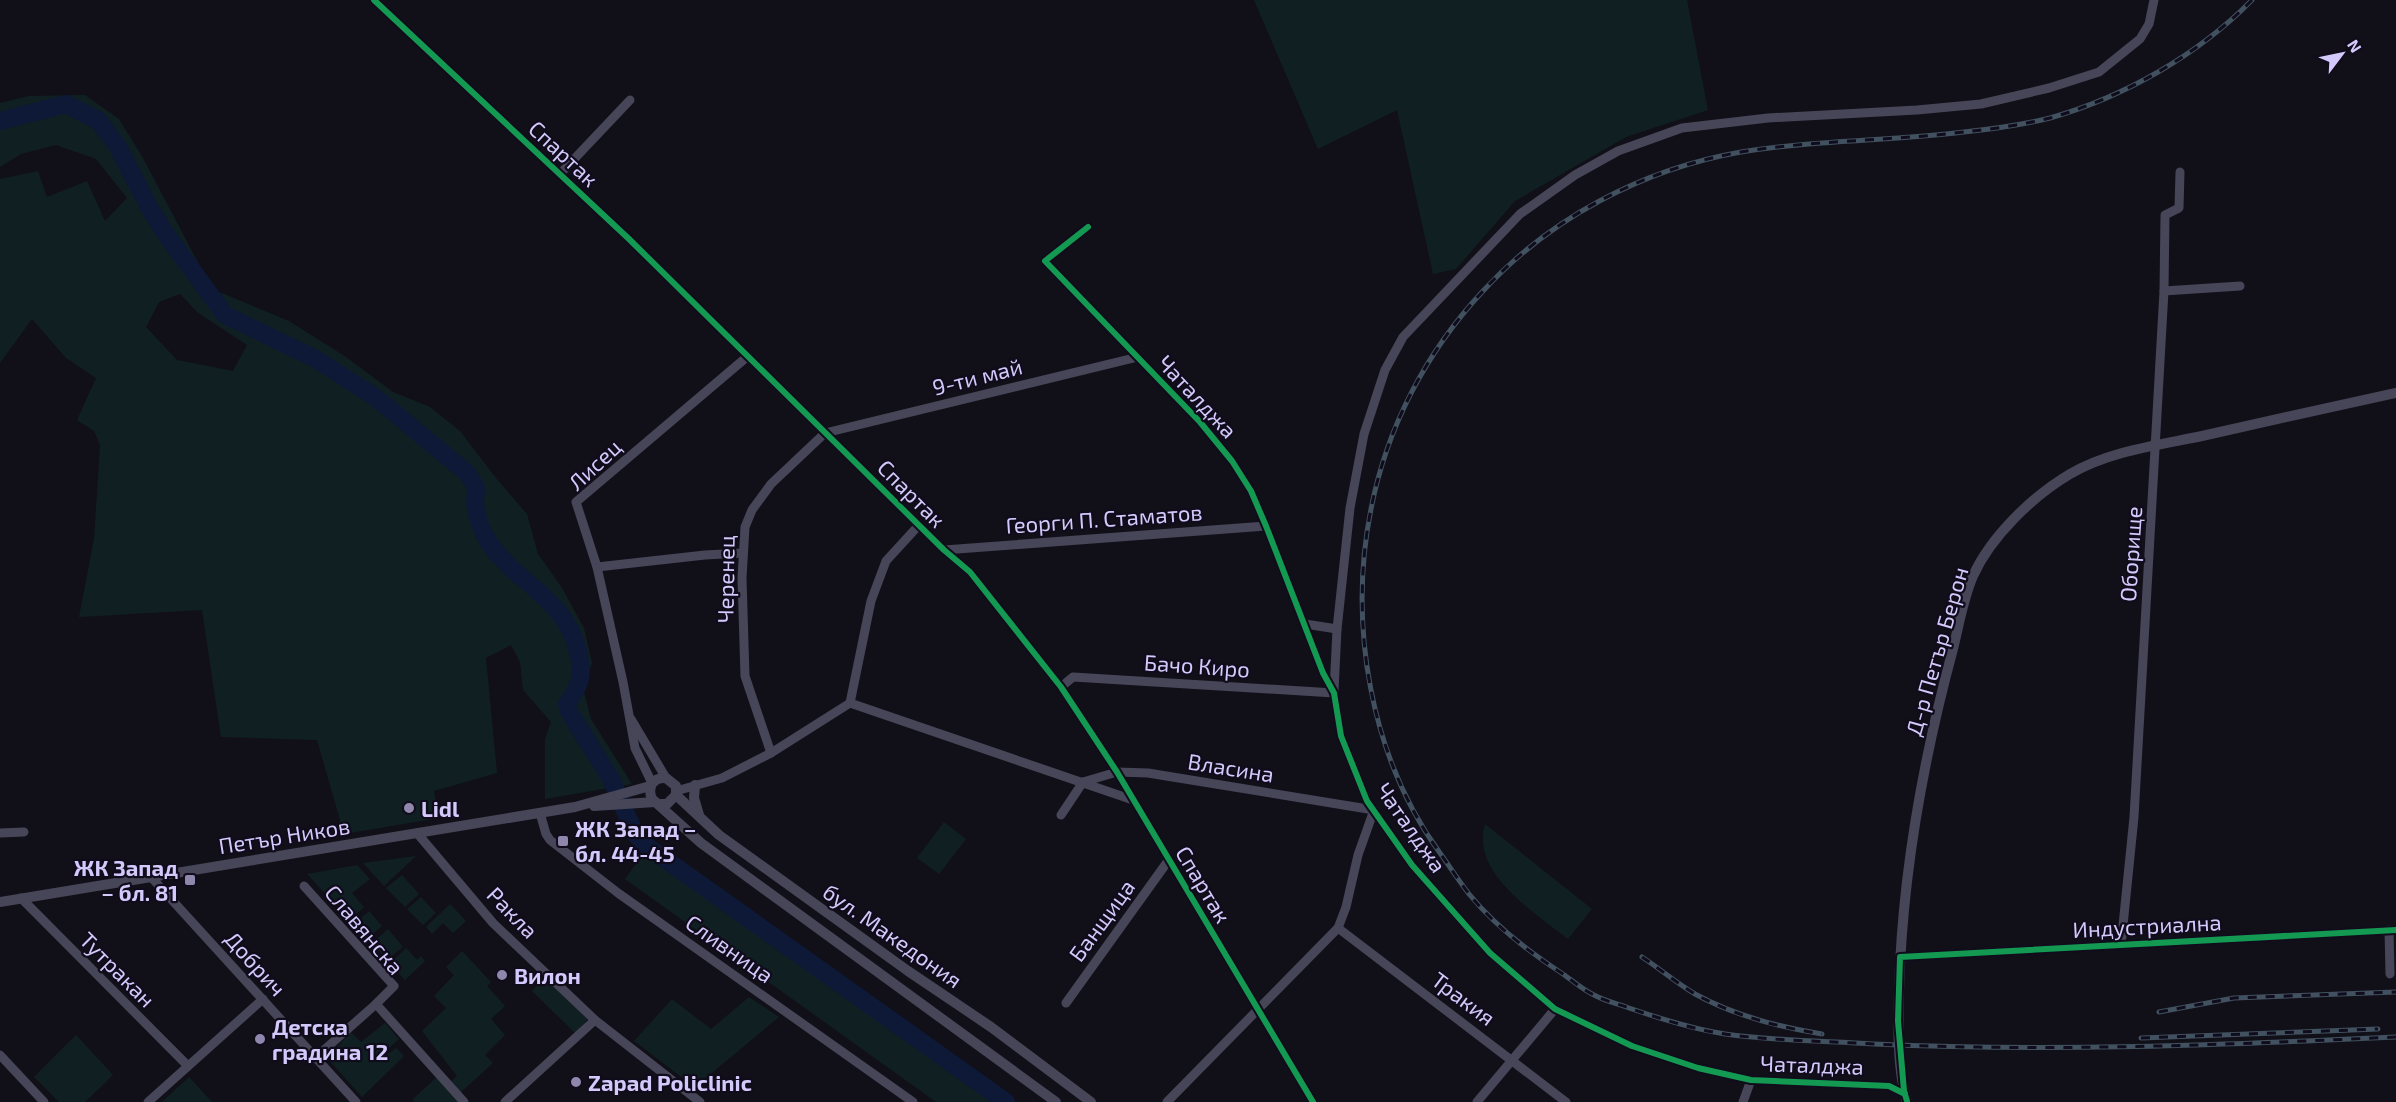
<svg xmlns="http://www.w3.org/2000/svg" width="2396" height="1102" viewBox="0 0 2396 1102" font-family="'Exo 2',sans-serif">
<rect width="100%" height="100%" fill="#111018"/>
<!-- green -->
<g fill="#102022" fill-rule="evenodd">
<polygon points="1254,0 1687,0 1708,110 1626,137 1515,201 1456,269 1433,274 1397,110 1318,149"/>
<path d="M85,95L119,119L143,158L212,289L289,321L346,357L393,392L430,407L460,431L496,478L527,514L538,554L562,588L584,628L592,663L583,688L591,719L632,784L545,799V739L551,722L523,690L520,662L511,645L486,658L497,773L434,791L439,818L344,834L317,740L221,737L202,610L79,617L94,539L100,445L94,431L77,420L96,378L66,358L32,319L0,363V179L38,171L47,197L87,181L105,221L127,198L96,159L56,145L21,154L0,167V103L29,96ZM180,294L198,313L247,345L233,371L177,360L146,327L159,302Z"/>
<polygon points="944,822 966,839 939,874 917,858"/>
<path d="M1485,824L1592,909L1568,939C1535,913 1470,873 1485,824Z"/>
<polygon points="648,847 1009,1102 936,1102 625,879"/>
<polygon points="416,856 384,886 363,863"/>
<polygon points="357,865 370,879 352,893 364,907 350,920 307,874"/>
<polygon points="402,875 419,894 405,907 386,888"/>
<polygon points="421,897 436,913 423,925 407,909"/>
<polygon points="450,904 466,921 453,933 443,923 432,934 426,927"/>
<polygon points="369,911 382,926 367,939 354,924"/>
<polygon points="388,929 403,947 387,960 372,943"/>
<polygon points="406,948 417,960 421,956 425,961 405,980 390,964"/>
<polygon points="462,951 491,982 487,986 505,1006 491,1019 505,1035 485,1055 493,1063 460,1093 450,1082 457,1076 422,1031 446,1008 434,996 454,975 446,967"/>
<polygon points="546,977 588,1019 575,1033 532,991"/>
<polygon points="749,997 779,1017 707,1077 697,1089 634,1041 672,999 711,1029"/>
<polygon points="385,1023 399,1039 377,1059 378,1062 396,1048 404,1056 362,1097 327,1058 351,1032 361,1042"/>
<polygon points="76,1035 113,1075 85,1102 59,1102 34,1077"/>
<polygon points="438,1076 461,1102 415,1102 412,1100"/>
<polygon points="189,1077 212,1102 162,1102"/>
</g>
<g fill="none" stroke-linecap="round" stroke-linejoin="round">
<!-- river -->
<path stroke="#0d1936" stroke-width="18" d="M0,121L66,104L99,121L118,147L149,207L165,233L225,315L314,358L375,397L466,472C469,477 474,483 476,488C477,492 475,497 475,502C476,516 482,532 490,544C518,584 563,597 577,648C584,673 582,683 567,704L568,710L611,779L635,834L648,847L1006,1102"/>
<!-- minor -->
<g stroke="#474558" stroke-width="9">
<polyline points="374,0 629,239 944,550 970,572 1061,687 1117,772 1313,1102"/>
<polyline points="560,174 630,100"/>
<polyline points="1088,227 1045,261 1200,422 1232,461 1251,491 1266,526 1323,673 1334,693 1341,736 1367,801 1412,865 1490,953 1555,1009 1632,1046 1698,1068 1751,1080 1889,1086 1905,1094"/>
<polyline points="2164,291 2240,286"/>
<polyline points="944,550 1266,526"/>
<polyline points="597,567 705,555 743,553"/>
<polyline points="1305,624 1337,629"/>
<polyline points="1061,687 1073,677 1334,693"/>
<polyline points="1334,691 1337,629 1350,508 1364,434 1385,370 1403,337 1520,214 1575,175 1618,151 1682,128 1768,118 1917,110 1981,104 2049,88 2099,72 2140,39 2149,24 2154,0"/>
<polyline points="850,703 1133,800"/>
<polyline points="850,703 871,601 886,561 919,525"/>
<polyline points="631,719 666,778"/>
<polyline points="771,753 745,676 742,578 745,527 752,510 771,484 825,433 1138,357"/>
<polyline points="1083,782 1117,772 1148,773 1374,810 1358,855 1346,907 1338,928 1167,1102"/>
<polyline points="652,783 635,748 623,682 597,567 576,502 748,356"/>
<polyline points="676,791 722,778 771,753 850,703"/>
<polyline points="540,813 546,834 550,840 618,893 913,1102"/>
<polyline points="1061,815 1083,782"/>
<polyline points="0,833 24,832"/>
<polyline points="417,833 493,923 595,1020 700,1102"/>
<polyline points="151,877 356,1102"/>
<polyline points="304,886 394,986 376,1004 464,1102"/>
<polyline points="21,898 188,1066"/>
<polyline points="1338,928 1566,1102"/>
<polyline points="2389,930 2390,974"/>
<polyline points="2121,945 2134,817 2164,291 2165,215 2179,208 2180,172"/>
<polyline points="1900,957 2396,930"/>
<polyline points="1066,1003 1168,861"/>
<polyline points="0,1055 44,1102"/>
<polyline points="315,1058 376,1004"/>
<polyline points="148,1102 263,999"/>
<polyline points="505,1102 595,1020"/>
<polyline points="1477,1102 1555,1009"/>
<polyline points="1743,1102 1751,1080"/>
</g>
<!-- tertiary -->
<g stroke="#474558" stroke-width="10">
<polyline points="695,785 694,798 699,815"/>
<polyline points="676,795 719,835 908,971 991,1027 1091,1102"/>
<path d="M659,804H667L676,795V786L666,778C653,777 647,787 652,799L701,843L1056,1102"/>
<polyline points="594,806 655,802"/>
<polyline points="0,902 575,807 650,786"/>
<path d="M1907,1102C1897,1069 1898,1025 1899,991C1902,876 1923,760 1953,649C1959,625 1963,599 1973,576C1991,536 2033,496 2070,474C2109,451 2159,445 2202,436C2267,421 2331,407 2396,393"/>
</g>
<defs>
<g id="rail">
<path d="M2252,0C2198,55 2124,97 2050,118C2022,125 1992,129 1964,132C1890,141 1814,140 1741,152C1643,169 1550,218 1483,291C1426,352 1387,427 1371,509C1348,624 1370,757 1440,853C1450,867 1459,881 1469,894C1495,926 1529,952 1563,974C1573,981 1583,990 1594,995C1605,1001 1618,1004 1629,1008C1661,1019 1692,1029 1725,1034C1774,1041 1824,1041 1874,1044C2048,1052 2222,1045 2396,1037"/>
<path d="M1642,957C1660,969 1677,983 1695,994C1735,1016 1778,1027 1822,1034"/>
<polyline points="2159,1012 2234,998 2396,992"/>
<polyline points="2141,1038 2378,1029"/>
</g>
</defs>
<!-- rail casing -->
<use href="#rail" stroke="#415160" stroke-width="5"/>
<!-- rail -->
<use href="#rail" stroke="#100c1b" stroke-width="3" stroke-dasharray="9" stroke-linecap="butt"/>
<defs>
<g id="cycleway">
<polyline points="374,0 629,239 944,550 970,572 1061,687 1117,772 1313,1102"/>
<polyline points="1088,227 1045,261 1200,422 1232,461 1251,491 1266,526 1323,673 1334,693 1341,736 1367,801 1412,865 1490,953 1555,1009 1632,1046 1698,1068 1751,1080 1889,1086 1905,1094"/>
<polyline points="1907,1101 1904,1091 1898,1021 1900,957 2396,930"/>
</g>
</defs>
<!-- cycleway casing -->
<use href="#cycleway" stroke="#100c1b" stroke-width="10"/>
<!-- cycleway -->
<use href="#cycleway" stroke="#139951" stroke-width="6"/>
</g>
<!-- markers -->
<g fill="#8f88ac" stroke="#100c1b" stroke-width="2">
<circle cx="409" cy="808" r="6"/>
<rect x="557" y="835" width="12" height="12" rx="3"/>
<rect x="184" y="874" width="12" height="12" rx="3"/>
<circle cx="502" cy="975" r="6"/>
<circle cx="260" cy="1039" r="6"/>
<circle cx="576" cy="1082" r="6"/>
</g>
<g text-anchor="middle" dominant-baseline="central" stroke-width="4.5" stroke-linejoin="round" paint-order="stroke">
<!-- street labels -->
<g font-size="22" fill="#d3c9fb" stroke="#100c1b">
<text transform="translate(564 153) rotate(43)">Спартак</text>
<text transform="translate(977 376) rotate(-14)">9-ти май</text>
<text transform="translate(1198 396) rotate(47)">Чаталджа</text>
<text transform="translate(594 464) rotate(-43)">Лисец</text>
<text transform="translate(912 493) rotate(45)">Спартак</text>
<text transform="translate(1104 518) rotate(-4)">Георги П. Стаматов</text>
<text transform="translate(2130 554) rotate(-86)">Оборище</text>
<text transform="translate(725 579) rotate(-89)">Черенец</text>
<text transform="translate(1936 651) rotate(-74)">Д-р Петър Берон</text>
<text transform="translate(1197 665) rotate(4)">Бачо Киро</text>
<text transform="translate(1231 767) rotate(9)">Власина</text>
<text transform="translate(1412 827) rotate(55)">Чаталджа</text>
<text transform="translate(284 835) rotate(-9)">Петър Ников</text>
<text transform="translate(1204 884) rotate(59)">Спартак</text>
<text transform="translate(513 912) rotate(46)">Ракла</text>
<text transform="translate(1101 920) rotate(-54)">Банщица</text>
<text transform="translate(2147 925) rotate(-3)">Индустриална</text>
<text transform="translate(365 929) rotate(50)">Славянска</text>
<text transform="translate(893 935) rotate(35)">бул. Македония</text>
<text transform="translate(730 948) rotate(35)">Сливница</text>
<text transform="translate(256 963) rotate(48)">Добрич</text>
<text transform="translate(118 969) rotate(45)">Тутракан</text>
<text transform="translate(1464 998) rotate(37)">Тракия</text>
<text transform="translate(1812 1064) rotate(2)">Чаталджа</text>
</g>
<!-- poi labels -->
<g font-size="22" font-weight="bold" fill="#d3c9fb" stroke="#100c1b" text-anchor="start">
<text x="421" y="808">Lidl</text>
<text x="575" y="828">ЖК Запад –<tspan x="575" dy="25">бл. 44-45</tspan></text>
<text x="178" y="867" text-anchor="end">ЖК Запад<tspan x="178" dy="25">– бл. 81</tspan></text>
<text x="514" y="975">Вилон</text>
<text x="272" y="1026">Детска<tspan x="272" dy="25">градина 12</tspan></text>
<text x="588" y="1082">Zapad Policlinic</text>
</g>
</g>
<!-- north arrow -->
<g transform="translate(2342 54) rotate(58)" stroke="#100c1b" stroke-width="4.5" paint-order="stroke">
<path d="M0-4.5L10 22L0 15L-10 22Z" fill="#d3c9fb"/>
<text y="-9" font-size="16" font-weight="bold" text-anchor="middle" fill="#d3c9fb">N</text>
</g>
</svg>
